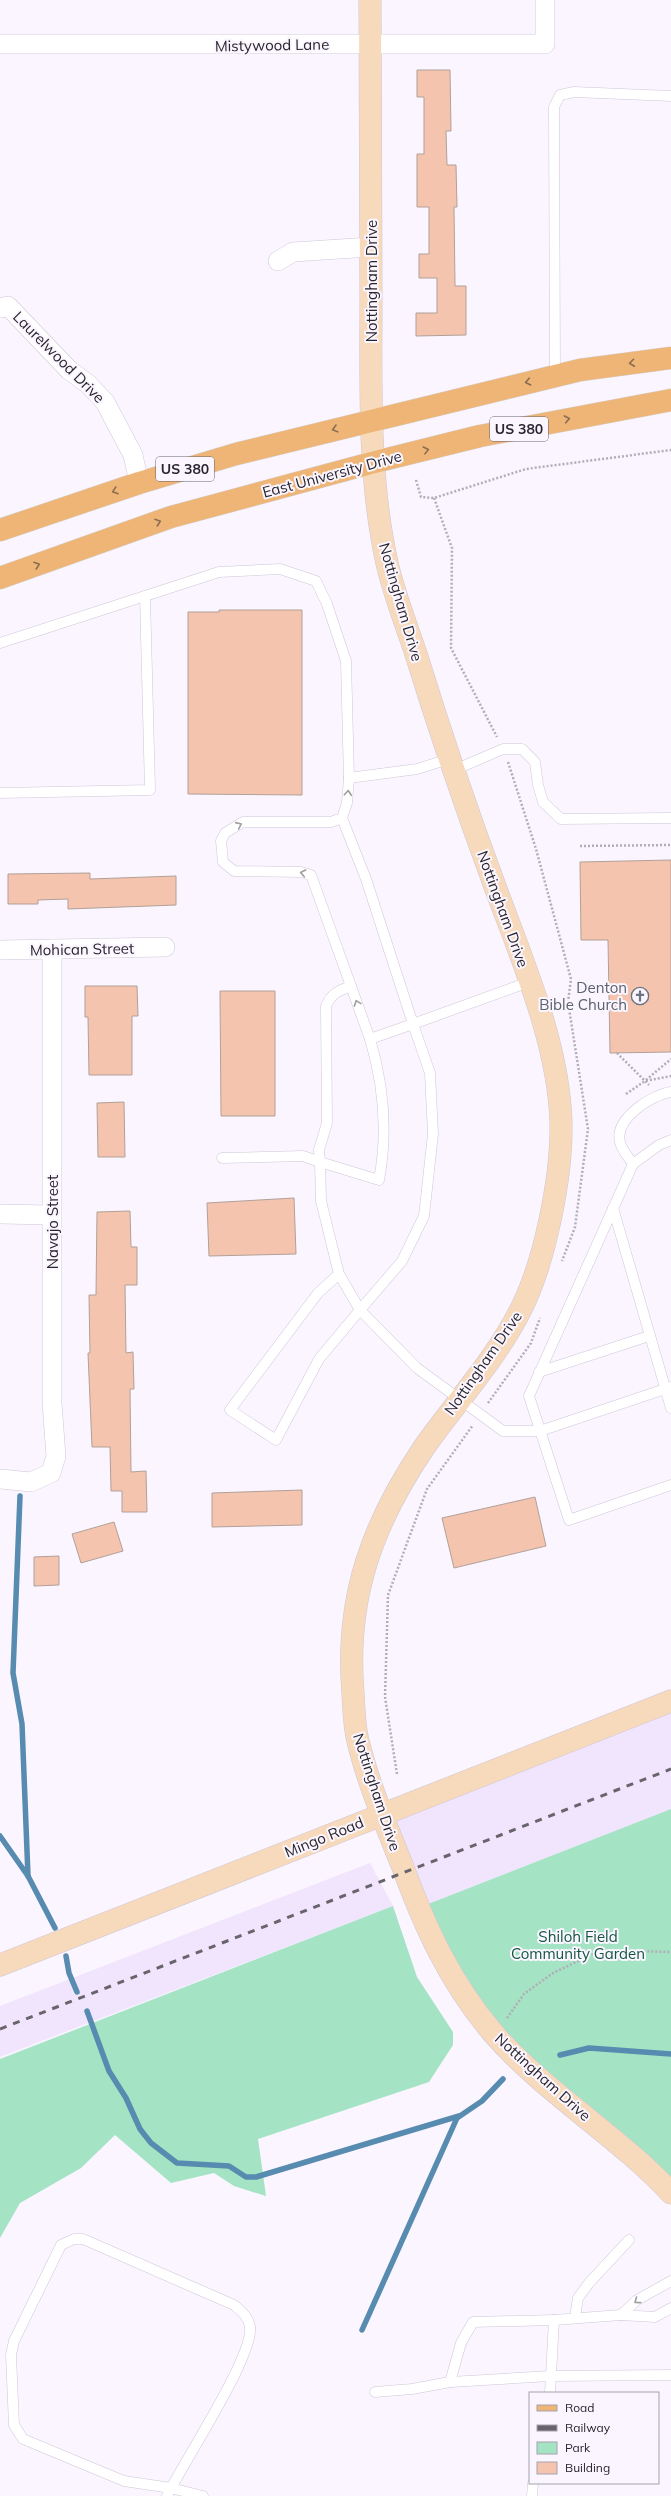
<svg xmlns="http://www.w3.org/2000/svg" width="671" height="2496" viewBox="0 0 671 2496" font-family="Mulish,sans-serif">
<rect width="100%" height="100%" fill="#faf5ff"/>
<!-- built -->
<g fill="#f1e5fd">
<polygon points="671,1701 671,1809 418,1908 382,1815"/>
<polygon points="370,1863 393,1906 0,2057 0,2006"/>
</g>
<!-- green -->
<g fill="#a4e3c4">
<polygon points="671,1809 671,2193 514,2056 418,1908"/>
<polygon points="393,1906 417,1977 453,2032 453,2045 429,2082 258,2139 266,2196 234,2186 214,2173 171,2183 115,2135 81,2168 20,2203 0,2238 0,2059"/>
</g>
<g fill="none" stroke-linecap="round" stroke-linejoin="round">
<!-- stream -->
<g stroke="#578baf" stroke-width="5.5">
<polyline points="20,1496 13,1673 22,1724 28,1876"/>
<polyline points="0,1836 28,1876 55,1928"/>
<polyline points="66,1956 69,1973 77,1992"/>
<polyline points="87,2011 109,2071 126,2098 140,2129 151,2143 177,2163 229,2166 246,2177 256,2177 459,2116"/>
<polyline points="560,2055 589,2048 671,2054"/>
<polyline points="362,2330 457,2118 482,2101 503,2079"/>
</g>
</g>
<!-- building -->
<g fill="#f4c4af" stroke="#b2a098">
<polygon points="417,70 450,70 451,131 446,131 447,165 456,165 457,207 454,207 455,286 466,286 466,335 416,336 416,313 437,313 437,278 419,278 419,254 429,254 429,207 417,207 417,154 424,154 424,97 417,97"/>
<polygon points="219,610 302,610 302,795 188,794 188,612 219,612"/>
<polygon points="671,860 671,1052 610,1053 608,940 581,940 580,862"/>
<polygon points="90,873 90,879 176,876 176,905 68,909 68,899 38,900 38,904 8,904 8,874"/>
<polygon points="85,986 137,986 138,1016 132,1016 132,1075 89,1075 88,1017 85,1017"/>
<polygon points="220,991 275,991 275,1116 221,1116"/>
<polygon points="124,1102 125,1157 98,1157 97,1103"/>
<polygon points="294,1198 296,1254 209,1256 207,1203"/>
<polygon points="130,1211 131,1247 137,1247 137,1285 125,1285 126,1353 133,1352 134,1389 130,1389 131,1472 146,1471 147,1512 122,1512 122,1491 111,1491 110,1447 92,1447 88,1353 90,1353 89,1295 96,1295 97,1212"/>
<polygon points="302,1490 302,1525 212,1527 212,1493"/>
<polygon points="535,1497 546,1546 454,1568 442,1518"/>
<polygon points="114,1522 123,1551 81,1563 72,1534"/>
<polygon points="59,1556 59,1585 34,1586 34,1557"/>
</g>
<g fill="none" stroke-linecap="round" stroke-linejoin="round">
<defs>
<g id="lane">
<polyline points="555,376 554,107 560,95 574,92 671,96"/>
<polyline points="0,643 145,596"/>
<polyline points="452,771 503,749 522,749 535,762 538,785 543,802 561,819 671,818"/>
<polyline points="349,778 347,803 342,818 331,822 243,822 225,833 221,841 223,862 234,871 301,872 311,875 370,1039"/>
<polyline points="0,793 150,790 145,596 219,572 280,569 316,581 327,604 346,661 349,778 417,769 449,759"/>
<path d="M342,818L366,879L413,1024L370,1039C384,1086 388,1132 379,1180L320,1162L319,1150L327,1123L326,1006C331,994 338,991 351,986"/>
<polyline points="529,982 413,1024 430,1073 433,1134 424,1216 402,1261 360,1310 417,1368 503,1431 540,1431 671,1387"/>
<polyline points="671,1140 659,1145 633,1164 529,1396 569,1520 671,1485"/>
<polyline points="222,1158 303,1156 320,1162 321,1201 339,1274 318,1293 230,1410 276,1440 319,1359 360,1310 339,1274"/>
<path d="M633,1164C629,1158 621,1149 620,1142C614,1119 651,1095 671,1092"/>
<polyline points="613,1208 671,1408"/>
<polyline points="539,1372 649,1336"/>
<polyline points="671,2281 637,2300 621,2315 655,2317 671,2308"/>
<polyline points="575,2317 578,2298 589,2283 629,2240"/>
<polyline points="450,2382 550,2376 671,2375"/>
<polyline points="375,2392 412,2389 450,2382 461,2343 473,2322 554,2320"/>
<polyline points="550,2393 554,2320 621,2315"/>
<path d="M167,2496C183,2463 254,2356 250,2327C249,2317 241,2311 234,2305L83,2239H74L61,2245L14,2341L11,2355L14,2425L23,2439L124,2481L171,2488L203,2496"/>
<polyline points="532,2496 533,2483"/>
</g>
<g id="street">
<path d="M0,44C182,45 363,43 545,44V0"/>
<polyline points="278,261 293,252 371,247"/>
<polyline points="0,308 8,306 69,370 88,384 105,402 133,455 139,483"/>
<polyline points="0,950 165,947"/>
<polyline points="0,1214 51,1215"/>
<polyline points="0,1479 31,1482 51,1473 56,1456 52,1403 52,949"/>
</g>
<g id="secondary">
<path d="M370,0C370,100 371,200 371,300C371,386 368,478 387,563C394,594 406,624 416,654C441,735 468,814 497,892C524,964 559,1046 561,1123C562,1176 545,1262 521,1309C496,1359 457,1401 425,1446C372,1524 345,1598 353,1693C354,1709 354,1726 358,1741C368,1783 386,1825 402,1865C425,1927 449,1981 493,2033C544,2092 617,2135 671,2193"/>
<polyline points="0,1965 671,1701"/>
</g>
<g id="primary">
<polyline points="0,530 139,483 236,454 580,370 671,358"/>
<polyline points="0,578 171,517 375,462 480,436 671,400"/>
</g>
</defs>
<!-- lane casing -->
<use href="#lane" stroke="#cfc6d7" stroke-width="11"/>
<!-- street casing -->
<use href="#street" stroke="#cfc6d7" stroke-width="20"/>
<!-- secondary casing -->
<use href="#secondary" stroke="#cfc6d7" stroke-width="23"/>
<!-- primary casing -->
<use href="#primary" stroke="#d4d3d5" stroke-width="23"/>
<!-- path -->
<g stroke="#b2aeb7" stroke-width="2.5" stroke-dasharray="2 2" stroke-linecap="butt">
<polyline points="416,480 421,497 434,498 526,469 671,450"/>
<polyline points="434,498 452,548 451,648 497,737"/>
<polyline points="508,762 536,849 571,979 568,1002 588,1129 575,1227 562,1261"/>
<polyline points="580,846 671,845"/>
<polyline points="617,1053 649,1085"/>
<polyline points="646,1080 671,1059"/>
<polyline points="626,1094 645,1081 671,1076"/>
<polyline points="488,1403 531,1343 540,1318"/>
<polyline points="397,1774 385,1697 388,1595 427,1489 473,1425"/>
<polyline points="507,2018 524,1994 553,1973 593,1954 630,1951 671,1952"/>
</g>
<!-- lane -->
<use href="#lane" stroke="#fff" stroke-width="10"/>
<!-- street -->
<use href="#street" stroke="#fff" stroke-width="19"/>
<!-- secondary -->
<use href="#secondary" stroke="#f7dabb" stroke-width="22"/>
<!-- primary -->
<use href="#primary" stroke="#eeb576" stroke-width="22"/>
<!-- rail -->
<polyline stroke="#68646b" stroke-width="3" stroke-dasharray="7 7" stroke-linecap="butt" points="0,2029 671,1769"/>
</g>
<!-- one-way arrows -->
<defs><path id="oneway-chevron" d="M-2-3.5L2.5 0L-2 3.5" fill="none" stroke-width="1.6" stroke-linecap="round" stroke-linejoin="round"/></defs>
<g stroke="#8b6d50">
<use href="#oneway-chevron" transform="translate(632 363) rotate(173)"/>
<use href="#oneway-chevron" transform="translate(528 382) rotate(167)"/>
<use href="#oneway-chevron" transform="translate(567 419) rotate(-11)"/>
<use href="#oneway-chevron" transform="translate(335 429) rotate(165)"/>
<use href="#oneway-chevron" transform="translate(426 450) rotate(-14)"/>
<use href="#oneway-chevron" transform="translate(115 491) rotate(161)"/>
<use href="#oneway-chevron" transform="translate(158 522) rotate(-19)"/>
<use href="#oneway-chevron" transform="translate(37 565) rotate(-19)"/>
</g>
<g stroke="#9e9da0">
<use href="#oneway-chevron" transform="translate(348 793) rotate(-85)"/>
<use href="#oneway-chevron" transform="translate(239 825) rotate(-24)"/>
<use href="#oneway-chevron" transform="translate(303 873) rotate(-169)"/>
<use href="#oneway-chevron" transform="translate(357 1003) rotate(-110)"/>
<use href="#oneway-chevron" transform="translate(637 2301) rotate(143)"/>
</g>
<!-- icons -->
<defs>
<symbol id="church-ring" viewBox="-11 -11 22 22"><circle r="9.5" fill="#faf5ff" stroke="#6b7280" stroke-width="1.5"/><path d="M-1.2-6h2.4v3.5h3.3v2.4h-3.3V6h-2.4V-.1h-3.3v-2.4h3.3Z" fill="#6b7280"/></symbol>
</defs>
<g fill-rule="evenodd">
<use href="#church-ring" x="630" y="986" width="20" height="20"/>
</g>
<g text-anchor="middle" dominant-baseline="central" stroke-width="4" stroke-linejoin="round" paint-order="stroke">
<!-- shield labels -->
<g fill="#faf5ff" stroke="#67636b" stroke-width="1">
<rect x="490" y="417" width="58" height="24" rx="3"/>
<rect x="156" y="457" width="58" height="24" rx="3"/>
</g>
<g font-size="14" font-weight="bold" fill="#28252b">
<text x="519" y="429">US 380</text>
<text x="185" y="469">US 380</text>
</g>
<!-- street labels -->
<g font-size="15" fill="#28252b" stroke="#faf5ff">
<text transform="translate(272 45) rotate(-1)">Mistywood Lane</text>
<text transform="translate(371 281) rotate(-90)">Nottingham Drive</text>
<text transform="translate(59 357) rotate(45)">Laurelwood Drive</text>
<text transform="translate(332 474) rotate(-15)">East University Drive</text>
<text transform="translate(401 602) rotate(74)">Nottingham Drive</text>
<text transform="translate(503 909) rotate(70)">Nottingham Drive</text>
<text transform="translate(82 949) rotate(-1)">Mohican Street</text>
<text transform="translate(52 1222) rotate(-90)">Navajo Street</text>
<text transform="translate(483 1363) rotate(-55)">Nottingham Drive</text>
<text transform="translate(377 1792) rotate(72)">Nottingham Drive</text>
<text transform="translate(324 1837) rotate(-22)">Mingo Road</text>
<text transform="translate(543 2077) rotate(42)">Nottingham Drive</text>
</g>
<!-- worship labels -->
<g font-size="15" fill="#5b616d" stroke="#faf5ff" text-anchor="end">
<text x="627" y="987">Denton<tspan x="627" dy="17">Bible Church</tspan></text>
</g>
<!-- park labels -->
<g font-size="15" fill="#14583e" stroke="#faf5ff">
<text x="578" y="1936">Shiloh Field<tspan x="578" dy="17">Community Garden</tspan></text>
</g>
</g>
<!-- legend -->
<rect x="529" y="2392" width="130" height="92" fill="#faf5ff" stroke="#a6a2aa"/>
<rect x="537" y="2405" width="20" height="6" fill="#eeb576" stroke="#a6a2aa"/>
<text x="565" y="2412" font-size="12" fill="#28252b">Road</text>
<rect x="537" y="2425" width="20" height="6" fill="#68646b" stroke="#a6a2aa"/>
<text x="565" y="2432" font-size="12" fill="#28252b">Railway</text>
<rect x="537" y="2442" width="20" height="12" fill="#a4e3c4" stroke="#a6a2aa"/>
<text x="565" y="2452" font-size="12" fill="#28252b">Park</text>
<rect x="537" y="2462" width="20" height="12" fill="#f4c4af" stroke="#a6a2aa"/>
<text x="565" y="2472" font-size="12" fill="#28252b">Building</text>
</svg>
